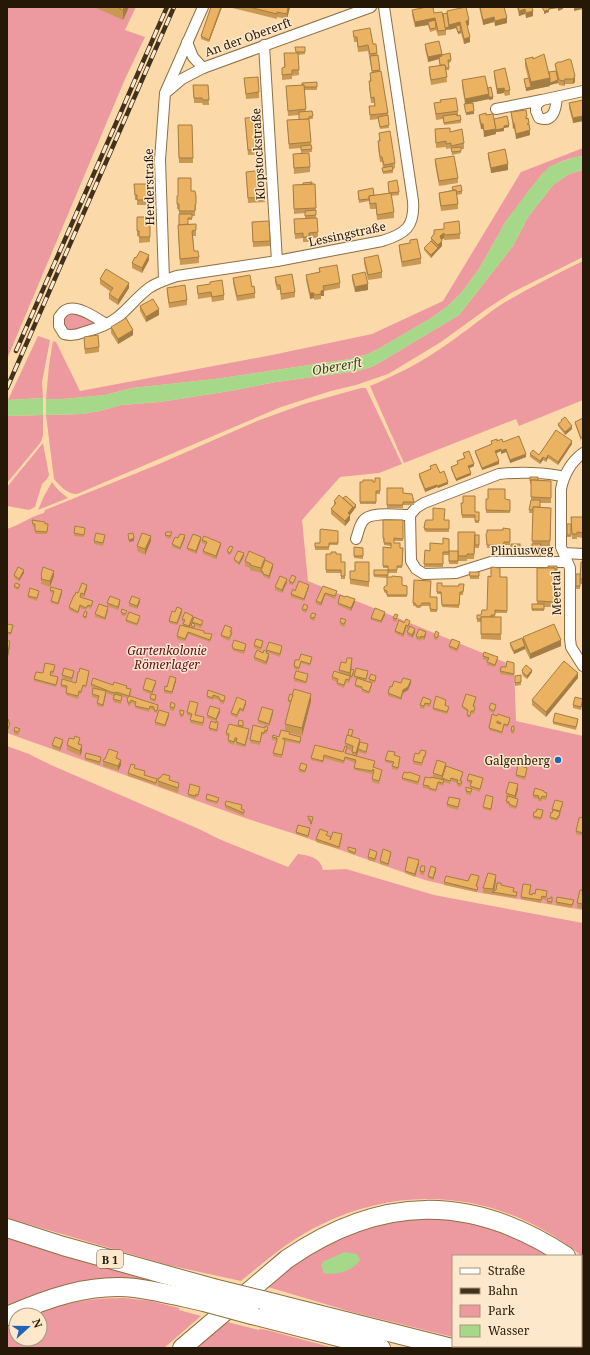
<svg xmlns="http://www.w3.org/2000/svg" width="590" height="1355" viewBox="0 0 590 1355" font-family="'Noto Serif',serif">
<rect width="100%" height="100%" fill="#fcd9a9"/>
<!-- green -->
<g fill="#ec9aa0">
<polygon points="7,7 136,7 125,30 145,37 125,79 7,359"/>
<path d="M583,148V156C569,158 553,163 543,173L506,221L479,269L461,293L448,306L431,318L380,348L368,354L350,359L215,379L132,388L105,395L63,399H46L49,365L53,341L56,342L80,391L272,355L372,334L443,301L521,172Z"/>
<path d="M583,170V257L511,293L485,310L441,342L388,374L356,385L331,391L281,407L77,494C67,494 60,486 54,479L46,415L82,414L100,411L121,405L160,402L230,391L276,382L358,371L374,366L459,315L513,246L528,217L553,185L569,174Z"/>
<path d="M583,261V400L519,426L516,419L404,463L370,386C394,376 418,364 440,349C460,336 479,320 499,306C526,289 555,275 583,261Z"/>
<polygon points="73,312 95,321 94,326 84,330 66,331 61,323 62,317"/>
<polygon points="38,336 50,340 42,382 43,398 8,400"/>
<path d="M361,388H366L402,464L379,473L340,477L302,520L308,581L514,666L516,721L583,736V910L475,892L425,880L295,834L245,818L7,733V529C20,525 31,516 44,513L45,510L159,464L257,421L304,404Z"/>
<polygon points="43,415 43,435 41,442 7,483 7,416"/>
<polygon points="43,443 49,475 47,479 42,484 35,507 29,510 7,506 7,487"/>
<polygon points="52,482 58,490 68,498 38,510 44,496"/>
<path d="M7,746L29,754L51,765L199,829L219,839L288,867L298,854C310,856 320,857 323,870L346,869L434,895L583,923V1257C506,1194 410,1181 320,1225C291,1239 265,1261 241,1281L168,1265L7,1218Z"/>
<polygon points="395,1217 478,1221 557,1256 453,1256 453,1337 352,1312 268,1287 309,1249"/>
<polygon points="7,1234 182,1287 150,1284 7,1309"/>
<polygon points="581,1276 583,1277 583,1348 503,1348 494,1346 581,1346"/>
<path d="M124,1298L151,1301L179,1308V1310L201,1316L164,1348H7V1326L16,1323V1339H40V1315H33C62,1302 93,1298 124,1298Z"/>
<polygon points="219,1320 259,1330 260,1329 267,1330 334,1348 187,1348"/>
</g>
<!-- water -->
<g fill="#a6d889">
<polygon points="583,156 583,170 569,174 553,185 528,217 513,246 459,315 374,366 358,371 276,382 230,391 160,402 121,405 100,411 82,414 46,415 46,399 63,399 105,395 132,388 215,379 350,359 368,354 380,348 431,318 448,306 461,293 479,269 506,221 529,190 543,173 550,166 575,157"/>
<polygon points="43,398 43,415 7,416 8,400"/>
<path d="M345,1252L357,1254L360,1260C353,1271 335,1276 324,1273L321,1265L324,1261Z"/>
</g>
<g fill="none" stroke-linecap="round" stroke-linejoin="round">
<defs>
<g id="street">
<polyline points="187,42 193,57 203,68"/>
<polyline points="264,45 277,261"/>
<polyline points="168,91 182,79 203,68 371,7"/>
<path d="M557,97C556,108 554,123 539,118L536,111V105L542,100L583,91"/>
<polyline points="496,109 542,100"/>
<polyline points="164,280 160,160 165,93 203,7"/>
<path d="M106,324C96,318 77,304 66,310C63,311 61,315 59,317V326L64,334C71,336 77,335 84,332C96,329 108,325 118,317C129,308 138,296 149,288C158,282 168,279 177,276L277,261L382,241C405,234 415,227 413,201L384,7"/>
<path d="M583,453C571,462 564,474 561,489V547L570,568V639L571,647L583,666"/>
<path d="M564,477C548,472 516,472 499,474L424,503L416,508L410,515L411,561L416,569L424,574L456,573L491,562H567"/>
<path d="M356,539C358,534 359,526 363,521C370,511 398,515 410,515"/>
<polyline points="564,553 583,554"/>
</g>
<g id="highway">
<polyline points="7,1228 63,1246 213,1288"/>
<polyline points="581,1268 583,1270"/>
<polyline points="262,1300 452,1348"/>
<polyline points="252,1315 381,1348"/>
<path d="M7,1316C48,1298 90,1283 135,1288C158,1291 181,1297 204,1302"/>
<path d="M182,1348L287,1259C380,1195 471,1193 566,1256"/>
</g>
</defs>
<!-- street casing -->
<use href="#street" stroke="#8f6f42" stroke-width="12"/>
<!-- highway casing -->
<use href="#highway" stroke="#8f6f42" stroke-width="20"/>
<!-- street -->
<use href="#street" stroke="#fff" stroke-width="10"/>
<!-- highway -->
<use href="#highway" stroke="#fff" stroke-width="18"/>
<defs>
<g id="rail">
<polyline points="16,351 167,7"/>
<polyline points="7,388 174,7"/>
</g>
</defs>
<!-- rail casing -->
<use href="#rail" stroke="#42321c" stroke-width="4.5"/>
<!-- rail -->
<use href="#rail" stroke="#fee8cc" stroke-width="3" stroke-dasharray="9" stroke-linecap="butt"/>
<defs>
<g id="highway-bridge">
<polyline points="213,1288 262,1300"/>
<polyline points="204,1302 252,1315"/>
</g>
</defs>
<!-- highway-bridge casing -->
<use href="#highway-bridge" stroke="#8f6f42" stroke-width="20" stroke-linecap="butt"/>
<!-- highway-bridge -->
<use href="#highway-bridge" stroke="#fff" stroke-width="18"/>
</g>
<!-- wall -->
<g fill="#c99953" fill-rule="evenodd">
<polygon points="94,7 129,7 123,20"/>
<polygon points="211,7 222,7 209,42 201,39 201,36"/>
<polygon points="228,7 290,7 287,19 277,17 277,19"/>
<polygon points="479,7 504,7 507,23 495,26 494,22 483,25"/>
<polygon points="517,7 532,7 533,16 526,18 525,14 519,16"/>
<polygon points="412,10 443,14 447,13 447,11 469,25 467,26 470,42 464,44 461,33 458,34 456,28 446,30 446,35 438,36 436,30 430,32 428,25 415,27 412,15"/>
<polygon points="353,31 373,44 377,53 388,113 389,128 380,129 378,119 370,120 369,106 374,106 374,103 371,103 369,87 369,81 370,81 370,73 372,73 368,51 358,52 357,42 354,42"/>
<polygon points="425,44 451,60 451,62 449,63 449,70 446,70 447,82 431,85 429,72 429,67 440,65 439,59 428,62 425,49"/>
<polygon points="295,47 305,52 305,54 298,55 299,75 292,76 292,79 282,80 282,68 284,68 284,53 296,53"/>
<polygon points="525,59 533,59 549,72 556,71 555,64 558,62 575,82 573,84 565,84 564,86 559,85 558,83 550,85 550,86 526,91 524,79 528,78 525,66"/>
<polygon points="494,71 510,90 510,95 505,96 504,93 497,94 494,76"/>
<polygon points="244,78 259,92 259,98 246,99"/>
<polygon points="462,80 488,88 493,99 489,100 489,99 465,104 462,86"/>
<polygon points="317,82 317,90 304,90 306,112 312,111 313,119 309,119 312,152 301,153 301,148 289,149 287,120 299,120 299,115 288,116 286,86 302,85"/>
<polygon points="193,85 208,85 209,105 203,105 202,103 194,103"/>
<polygon points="440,100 458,111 458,116 461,120 461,123 444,125 443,119 436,120 434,103 440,102"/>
<polygon points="583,100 583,121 573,123 569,108 569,103"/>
<polygon points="511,112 528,118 530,130 530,135 516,139 514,128 513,129"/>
<polygon points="479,115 486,115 509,127 504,128 504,131 496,132 496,134 484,137 483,129 481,129 479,120"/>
<polygon points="245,118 261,149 261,154 248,155"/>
<polygon points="178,125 192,125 193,163 179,163"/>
<polygon points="450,132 464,143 464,149 461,149 461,153 452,155 451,148 446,149 446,147 436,148 435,134"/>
<polygon points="379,133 395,163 395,168 393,169 393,173 383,174 382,168 383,167 382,162 380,162 378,147 378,141 379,141"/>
<polygon points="488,153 508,170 491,173 488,158"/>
<polygon points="293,154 310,167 310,172 294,174"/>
<polygon points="435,159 458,178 458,183 439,186 435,164"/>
<polygon points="246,172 265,197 265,202 248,203"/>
<polygon points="388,182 399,192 399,195 391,196 394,212 394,218 377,220 376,209 370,209 369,201 359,203 358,191 374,195 389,193"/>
<polygon points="134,184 149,184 149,205 137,205 137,200 135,200"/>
<polygon points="315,184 316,218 305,218 305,213 294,214 293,185"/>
<polygon points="452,187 462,191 462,194 457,195 458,204 458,209 441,211 439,198 439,193 452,190"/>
<polygon points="191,191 196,196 196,210 195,210 195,216 192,216 192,220 188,220 188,224 196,230 196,236 193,236 194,251 199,257 199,263 180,265 178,230 178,225 179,225 179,209 177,209 177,196"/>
<polygon points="137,217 150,217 150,242 139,243 139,236 137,236"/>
<polygon points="294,219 318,232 318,238 309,238 309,242 303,242 303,238 295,239"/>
<polygon points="252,222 270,241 270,246 253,247"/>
<polygon points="444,223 460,234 460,239 444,240 444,238 442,240 442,246 431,258 424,250 424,248 431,241 431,238 434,235 434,230 444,229"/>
<polygon points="410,243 421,258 421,264 402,267 399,250 399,245"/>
<polygon points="136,258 149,260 142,273 132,268 132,263"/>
<polygon points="364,258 382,272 382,278 368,280 364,263"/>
<polygon points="319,268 340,283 340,288 324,291 324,296 321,296 321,299 314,300 314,298 310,299 306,280 306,275 319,272"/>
<polygon points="352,275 368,290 355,292 352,280"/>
<polygon points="275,277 295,292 295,297 281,300 280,290 277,290 275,282"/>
<polygon points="233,278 252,287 255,293 255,298 237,301 233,283"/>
<polygon points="100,279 129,288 118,305 109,299 109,294 111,292 100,284"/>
<polygon points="210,282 224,295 224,300 212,302 211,297 198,299 197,286 210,284"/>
<polygon points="167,288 187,300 187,305 169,308 167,293"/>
<polygon points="140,306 159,315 146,322 140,311"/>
<polygon points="111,327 133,335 118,344 111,333"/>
<polygon points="84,337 99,347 99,352 85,354 84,342"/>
<polygon points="583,418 581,441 575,424 575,422"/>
<polygon points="561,420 572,429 565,435 558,426 558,424 561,422"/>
<polygon points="491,441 503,442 526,457 510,463 506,452 501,454 501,451 496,453 499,464 482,470 475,453 475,451 491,444"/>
<polygon points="572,444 558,465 548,458 546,462 543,460 540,464 530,457 530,454 539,455"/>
<polygon points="463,453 474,466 469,468 471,475 456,481 451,469 451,467 457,464 457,461 464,458"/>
<polygon points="430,466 440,473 448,484 438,488 437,487 425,492 419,477 419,474 430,469"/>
<polygon points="530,477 538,480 551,481 551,503 540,503 540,507 551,508 550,546 541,546 541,556 532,555 533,513 529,513 531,500 531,484 530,484"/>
<polygon points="380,478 380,494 376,494 376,504 360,504 360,482 375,482"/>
<polygon points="387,488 403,493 414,502 414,505 403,505 403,508 387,508"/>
<polygon points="343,498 356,507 350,515 350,520 345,526 331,514 331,509 334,506 334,501"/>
<polygon points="486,499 510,500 510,513 486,513"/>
<polygon points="461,503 475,512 479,512 479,523 475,523 475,518 462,518"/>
<polygon points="571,517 583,517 583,538 577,537 577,539 572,539"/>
<polygon points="32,520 48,524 47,534 35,534 35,527 33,527"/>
<polygon points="383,520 403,520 403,541 394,541 394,543 400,548 403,548 402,568 397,568 397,573 388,573 388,577 402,585 407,586 407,597 387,597 387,594 384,592 384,590 387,585 387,578 374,577 374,570 388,570 388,568 383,568 383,547 391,548 391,546 384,545 384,541 383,541"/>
<polygon points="444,520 449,520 449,532 426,532 424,530 425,522"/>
<rect x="567" y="524" width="4" height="13"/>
<polygon points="510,529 510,545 504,545 503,548 487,548 486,534"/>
<polygon points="85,530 84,537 74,536 74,533"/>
<polygon points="338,531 338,545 329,545 329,550 315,550 315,543 320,543"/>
<polygon points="165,535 172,535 170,539 165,537"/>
<polygon points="475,535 479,535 479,548 475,548 475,547 474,559 467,559 467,561 458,561 458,564 449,564 449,551 458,551"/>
<polygon points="105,537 103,546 94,544 94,541"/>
<polygon points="178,538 185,538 180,550 172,547 172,544"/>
<polygon points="449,539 449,555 443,555 443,567 424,567 425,550 430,551 443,544"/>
<polygon points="201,540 196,554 187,550 187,548"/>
<polygon points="202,540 221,545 216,559 203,554 203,551 206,544 202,543"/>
<polygon points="151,541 145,555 137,551 137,546"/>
<rect x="511" y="544" width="9" height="11"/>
<polygon points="354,547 363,548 363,559 354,558"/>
<polygon points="233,550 230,555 227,554 227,551"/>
<polygon points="326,554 336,554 341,562 345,562 345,579 341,579 341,573 326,573"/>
<polygon points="244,556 239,565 234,561 234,559"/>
<polygon points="245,561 265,561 273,567 269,579 263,576 263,574 261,573 250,570 250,568 245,566"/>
<polygon points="369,562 369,587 350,584 350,571 355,571"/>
<polygon points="583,562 583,584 580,584 580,589 576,589 576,574 580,574"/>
<polygon points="557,566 557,573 555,573 555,607 544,607 544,611 532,611 532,604 537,604 537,568 548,568"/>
<polygon points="469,572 479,572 479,579 470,579"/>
<polygon points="24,573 19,581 14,578 14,575"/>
<polygon points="41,575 54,576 50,587 41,584"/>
<polygon points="500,577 507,577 507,613 495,613 495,617 501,617 501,640 481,639 481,622 477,622 477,615 481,615 487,610"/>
<polygon points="296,579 293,585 289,584 289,581"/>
<polygon points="414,580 430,597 437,597 437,612 430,612 430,606 422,606 420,608 417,608 415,606 413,606"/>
<polygon points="287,582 282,593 275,590 275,587"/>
<polygon points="437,583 442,586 459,586 464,584 463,595 460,595 459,608 442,607 441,594 437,594"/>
<polygon points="14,586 20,587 18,590 14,588"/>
<polygon points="323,586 337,594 335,599 325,595 321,606 316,604 316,601"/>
<polygon points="309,587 304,601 291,597 291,594"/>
<polygon points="87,588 84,597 81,596 80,597 93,604 91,609 88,607 86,610 80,608 78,614 69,610 69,607 78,593"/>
<polygon points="50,590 62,593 58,605 51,603 51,601 53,593 50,592"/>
<polygon points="39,593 37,601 28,598 28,596"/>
<polygon points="140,602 137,609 129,606 129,603"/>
<polygon points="355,602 351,611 338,605 338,603"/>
<polygon points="107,603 120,603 118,610 107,606"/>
<polygon points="302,609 308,609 306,613 302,611"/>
<polygon points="108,610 105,620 95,617 95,614"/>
<polygon points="121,612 127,614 125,616 121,615"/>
<polygon points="175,612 182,612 177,625 169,623 169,621"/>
<polygon points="87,615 86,619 83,618 83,616"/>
<polygon points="385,615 381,623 371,620 371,618"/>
<polygon points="310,617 316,617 314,621 310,619"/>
<polygon points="193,618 190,627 191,627 192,622 203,624 201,628 195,625 194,629 204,633 212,637 210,642 188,634 185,641 177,639 177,636 183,625 184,622 182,621 182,619"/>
<polygon points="393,618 398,618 396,622 393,621"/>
<polygon points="140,619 137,626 126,622 126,620"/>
<polygon points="340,622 346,623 344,627 340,625"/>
<polygon points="404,623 410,623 408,629 406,628 403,637 395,633 395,631"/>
<polygon points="7,624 13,627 11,635 7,634"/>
<polygon points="232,630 231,632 232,635 229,641 221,637 221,635"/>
<polygon points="407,632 415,632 412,638 407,635"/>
<polygon points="426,634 424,640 421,639 420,641 416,639 416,636"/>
<polygon points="439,635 437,640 434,639 434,636"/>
<polygon points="523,637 561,646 530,659 525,649 514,654 510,646 510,643 523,640"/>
<polygon points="263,644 261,650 254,648 254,645"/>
<polygon points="460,645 457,652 449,648 449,646"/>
<polygon points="232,646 246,647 244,654 234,651 232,649"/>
<polygon points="282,649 280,657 267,652 269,657 266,665 254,660 254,657 266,651 266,650"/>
<polygon points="483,656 498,660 495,667 487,665 488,661 483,659"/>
<polygon points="299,660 312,660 310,666 301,663 299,670 294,669 294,666"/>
<polygon points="346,663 352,663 351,669 354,673 352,679 350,678 349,683 346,682 344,688 337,685 338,682 332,680 332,677 339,673 339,670"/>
<polygon points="514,663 514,676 500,674 500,671"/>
<polygon points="55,668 53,674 51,674 50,675 58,680 56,687 34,681 34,679 43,673"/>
<polygon points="522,670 532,672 527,679 523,676 522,673"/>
<polygon points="74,674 72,681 62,678 62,675"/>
<polygon points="89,674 86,688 83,687 81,694 79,694 78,699 66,695 67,689 61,687 61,685 76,683"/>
<polygon points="368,674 366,681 372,685 369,694 362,692 362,689 355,687 357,679 354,678 354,676"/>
<polygon points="521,675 521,685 515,686 515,676"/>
<polygon points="308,677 306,684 294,681 294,678"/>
<polygon points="376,678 375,683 369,682 369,679"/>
<polygon points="578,678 546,717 532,705 532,700"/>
<polygon points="176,681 172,694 164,693 164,690 167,687"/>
<polygon points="156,683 152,694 156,698 155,702 150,700 151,694 143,691 143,689"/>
<polygon points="401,683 411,683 408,690 403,693 401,700 388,696 388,693 392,687"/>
<polygon points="91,684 113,685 127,688 131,692 130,696 158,707 157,713 154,712 154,710 150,709 149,712 135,708 136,704 131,703 130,706 128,706 128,703 127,703 127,698 122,696 121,704 113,702 114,696 106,693 103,707 97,706 99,699 92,697 93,688 91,687"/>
<polygon points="208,690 225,698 224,704 220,703 219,700 213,698 213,700 207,698 207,696"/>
<polygon points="423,697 431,703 430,707 425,705 424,709 420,708 420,705"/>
<polygon points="583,699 583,702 581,710 573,708 573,705"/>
<polygon points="288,700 311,701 302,736 290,733 290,734 301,740 300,744 285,741 282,758 273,756 273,753 277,741 272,740 272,737 279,737 285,731 285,724 291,703 288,702"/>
<polygon points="476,700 474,707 475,710 474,714 471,713 470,718 467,717 468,712 462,708 462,706"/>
<polygon points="446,703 446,705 449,709 447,714 433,710 433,708"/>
<polygon points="246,704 243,712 240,711 237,718 231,715 231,713"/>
<polygon points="198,705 196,715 204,720 203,726 190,723 191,716 187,715 187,712"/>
<polygon points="175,706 174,711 170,710 170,707"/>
<polygon points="489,708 496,708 494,713 489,711"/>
<polygon points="220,712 216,721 207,718 207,715"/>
<polygon points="273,713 269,726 258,723 258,720"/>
<polygon points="180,714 184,714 183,717 180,717"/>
<polygon points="492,714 510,721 508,727 504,726 502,734 489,730 489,728"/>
<polygon points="169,716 165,727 155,725 155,722"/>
<polygon points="578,721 576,730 553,724 553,722"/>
<polygon points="243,724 243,727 249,732 245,747 236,745 236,741 235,741 234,745 228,743 229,736 226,736 226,733 238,726 238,725"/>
<polygon points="218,725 217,732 209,730 209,728"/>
<polygon points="253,725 268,729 267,734 265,733 264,735 262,735 260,745 250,743"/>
<polygon points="514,729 514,734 511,733 511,731"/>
<polygon points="14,731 20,731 18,735 14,734"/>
<path d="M353,733L352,737L368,747L366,754L358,752L356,756L375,764L374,767L382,773L379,784L372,782L373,772L372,774L354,770L355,763L345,759L344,764L324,758L323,763L311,760V758L343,752L345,746V743L348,735ZM347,749L352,751V755L346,753Z"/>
<polygon points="63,742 60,751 52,748 52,745"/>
<polygon points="80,743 80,745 82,751 80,756 67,750 67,745"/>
<polygon points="419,754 426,754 425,759 424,758 422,766 413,764 413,761"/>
<polygon points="394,756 400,760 398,770 392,769 393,764 385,762 385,760"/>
<polygon points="85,758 101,760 100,765 85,760"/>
<polygon points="118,758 117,759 121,765 118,771 103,766 103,761 105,759"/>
<polygon points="446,766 463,775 461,781 462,784 461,787 457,786 457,783 451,781 450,784 444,782 443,786 438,784 436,792 429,790 429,789 423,788 423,785 433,777 433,773"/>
<polygon points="307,767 305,773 299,772 299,769"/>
<polygon points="135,768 145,773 144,775 157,782 156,785 128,776 128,773"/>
<polygon points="527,771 525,780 516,777 516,775"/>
<polygon points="402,778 420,778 418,785 402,780"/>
<polygon points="467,780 483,780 480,792 472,789 471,795 466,794 466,791 470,788 471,784 467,782"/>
<polygon points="158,781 170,781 179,788 178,793 158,786"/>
<polygon points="200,789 198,797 196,797 195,799 188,796 188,794"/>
<polygon points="518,789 516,798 518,802 516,809 509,807 509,804 506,804 507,799 506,798 506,793"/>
<polygon points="544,792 547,796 546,800 542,799 541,802 538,801 538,799 533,798 533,795"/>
<polygon points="206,799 219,800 217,804 206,801"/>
<polygon points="493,799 491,811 483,809 483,807"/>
<polygon points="460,802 458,810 447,807 447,804"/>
<polygon points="563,804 559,819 558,818 557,821 550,819 550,817 552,812 552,809"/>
<polygon points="225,805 242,808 241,809 244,813 244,816 225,808"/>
<polygon points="536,812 543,813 541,820 533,819 533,816"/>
<polygon points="308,816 313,820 311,827 310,822 308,821"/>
<polygon points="583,817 583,836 576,834 576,831"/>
<polygon points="310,831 308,838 296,834 296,832"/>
<polygon points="328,835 327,836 331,837 342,837 339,849 316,842 316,839"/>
<polygon points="348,850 356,851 355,855 348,852"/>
<polygon points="377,854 375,862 368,860 368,857"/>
<polygon points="391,854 388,866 380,864 380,861"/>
<polygon points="419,863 415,877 405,873 405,871"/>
<polygon points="425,869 424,875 420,874 420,871"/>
<polygon points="436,871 433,880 428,878 428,876"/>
<polygon points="479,879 477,886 478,889 477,892 444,885 444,882 468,881"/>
<polygon points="496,880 494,891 496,890 501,885 514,890 513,892 517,895 516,898 483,893 483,888"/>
<polygon points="531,888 530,894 532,895 547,894 546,900 542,899 541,903 521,899 521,897"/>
<polygon points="583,890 583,909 577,908 577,903"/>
<polygon points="552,900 552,904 547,904 547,901"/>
<polygon points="556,902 574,902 572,908 556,905"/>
</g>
<!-- shaded-wall -->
<g fill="#a47d44">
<polygon points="124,7 129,7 123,20 123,10"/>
<polygon points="221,7 222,7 209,42 209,40"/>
<polygon points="288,7 290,7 287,19 287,14"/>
<polygon points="546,7 559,7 559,8 546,10"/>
<polygon points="563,7 563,9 558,11 558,8"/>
<polygon points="574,7 583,7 583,9 574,11"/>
<polygon points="525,9 525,14 519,16 519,11"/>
<polygon points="549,10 549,12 544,14 544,11"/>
<polygon points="533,11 533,16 526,18 526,13"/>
<polygon points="494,17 494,22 483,25 483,20"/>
<polygon points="435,18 435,23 428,22 428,25 415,27 415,22"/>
<polygon points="507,18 507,23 495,26 495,21"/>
<polygon points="469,20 469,25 466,26 466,21"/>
<polygon points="460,22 460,28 456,26 456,28 449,30 449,25"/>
<polygon points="449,27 449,29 445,30 445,28"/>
<polygon points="461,31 461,33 458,34 458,32"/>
<polygon points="470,37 470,42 464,44 464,39"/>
<polygon points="442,54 442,59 439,57 439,59 428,62 428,57"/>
<polygon points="575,76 575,82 573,84 573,79"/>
<polygon points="550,78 558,80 558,83 550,85 550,86 531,90 531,82"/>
<polygon points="565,79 565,84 564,86 564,81"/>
<polygon points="531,87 531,90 526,91 526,88"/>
<polygon points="504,88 504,93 497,94 497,89"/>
<polygon points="489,94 489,99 465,104 465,99"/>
<polygon points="489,97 493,97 493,99 489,100"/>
<polygon points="474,111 474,114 466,115 466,113"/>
<polygon points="583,116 583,121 573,123 573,118"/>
<polygon points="513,123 514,123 514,128 513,129"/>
<rect x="481" y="124" width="2" height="5"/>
<polygon points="509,125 509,127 504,128 504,131 496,132 496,134 484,137 484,131"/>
<polygon points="530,130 530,135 516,139 516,134"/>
<polygon points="508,164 508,170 491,173 491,168"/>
<polygon points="444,233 444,238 440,241 440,236"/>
<polygon points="442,241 442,246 438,250 438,245"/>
<polygon points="438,248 438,250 431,258 431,255"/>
<polygon points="149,255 149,260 142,273 142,268"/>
<polygon points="129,283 129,288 118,305 118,300"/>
<polygon points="368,284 368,290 355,292 355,287"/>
<polygon points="324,290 324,296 321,296 321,291"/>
<polygon points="310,293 314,293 314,298 310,299"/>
<polygon points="159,309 159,315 146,322 146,317"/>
<polygon points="133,330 133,335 118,344 118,339"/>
<polygon points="572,426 572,429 565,435 565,432"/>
<polygon points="572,441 572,444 558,465 558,462"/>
<polygon points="501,449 501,451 495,454 495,451"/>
<polygon points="506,449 506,452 501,454 501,451"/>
<polygon points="526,454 526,457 510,463 510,460"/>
<polygon points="548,455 548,458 546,462 546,459"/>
<polygon points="543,457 543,460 540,464 540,461"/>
<polygon points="499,461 499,464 482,470 482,468"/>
<polygon points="474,464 474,466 468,469 468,466"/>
<polygon points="471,473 471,475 456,481 456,479"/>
<polygon points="448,482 448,484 438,488 438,486"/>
<polygon points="437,485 437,487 425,492 425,489"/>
<polygon points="356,505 356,507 350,515 350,520 345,526 345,521 348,513 353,507"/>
<polygon points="185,535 185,538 180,550 180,548"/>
<polygon points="151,536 151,541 145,555 145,549"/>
<polygon points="201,537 201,540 196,554 196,551"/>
<polygon points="134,538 134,541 129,542 129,540"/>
<polygon points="221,543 221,545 216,559 216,556"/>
<polygon points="244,553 244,556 239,565 239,563"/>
<polygon points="273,564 273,567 269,579 269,576"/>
<polygon points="24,570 24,573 19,581 19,579"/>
<polygon points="54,571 54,576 50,587 50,581"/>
<polygon points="287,579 287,582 282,593 282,590"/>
<polygon points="87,585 87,588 84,597 84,594"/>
<polygon points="309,585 309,587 304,601 304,599"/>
<polygon points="62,590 62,593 58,605 58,603"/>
<polygon points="325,593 325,595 321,606 321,603"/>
<polygon points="140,599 140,602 137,609 137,606"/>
<polygon points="355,599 355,602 351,611 351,608"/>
<polygon points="120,600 120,603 118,610 118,607"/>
<polygon points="108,607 108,610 105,620 105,618"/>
<polygon points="182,609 182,612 177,625 177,623"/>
<polygon points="385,612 385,615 381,623 381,621"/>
<polygon points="193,616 193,618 189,629 189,626"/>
<polygon points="406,625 406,628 403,637 403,634"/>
<polygon points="415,629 415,632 412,638 412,635"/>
<polygon points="188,632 188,634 185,641 185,639"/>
<polygon points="426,632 426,634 424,640 424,637"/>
<polygon points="561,640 561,646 530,659 530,654"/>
<polygon points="10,641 10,646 7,663 7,658"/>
<polygon points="525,646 525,649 514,654 514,651"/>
<polygon points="269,654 269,657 266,665 266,662"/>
<polygon points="352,658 352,663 350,676 350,679 349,683 350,673"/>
<polygon points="532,670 532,672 527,679 527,676"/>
<polygon points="578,673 578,678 546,717 546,712"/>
<polygon points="176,678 176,681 172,694 172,692"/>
<polygon points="411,680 411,683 408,690 403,693 401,700 401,698 403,690"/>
<polygon points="156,681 156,683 152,694 152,692"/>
<polygon points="106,691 106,694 103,707 103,705"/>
<polygon points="311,694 311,701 302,736 302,728"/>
<polygon points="246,701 246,704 243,712 243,710"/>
<polygon points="220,709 220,712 216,721 216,719"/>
<polygon points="273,710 273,713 269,726 269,724"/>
<polygon points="169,713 169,716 165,727 165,725"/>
<polygon points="249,729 249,732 245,747 245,745"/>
<polygon points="360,739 360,744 358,749 358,752 356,758 356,753"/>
<polygon points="63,740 63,742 60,751 60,748"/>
<polygon points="82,745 82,751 80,756 80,751"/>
<polygon points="121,760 121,765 118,771 118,766"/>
<polygon points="518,784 518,789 515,801 515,796"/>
<polygon points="342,834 342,837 339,849 339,847"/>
<polygon points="391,852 391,854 388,866 388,864"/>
<polygon points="419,860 419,863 415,877 415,874"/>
<polygon points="436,868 436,871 433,880 433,878"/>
<polygon points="496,875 496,880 494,892 493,889"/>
</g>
<!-- building -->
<g fill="#eab261" stroke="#a47d44" fill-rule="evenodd">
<polygon points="117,7 124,7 123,10"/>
<polygon points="211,7 221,7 209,40 201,36"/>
<polygon points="249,7 288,7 287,14 277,12 277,14"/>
<polygon points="427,7 433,7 434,13 442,12 446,30 438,31 435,18 415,22 412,10"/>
<polygon points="466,7 469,20 466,21 470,37 464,39 460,22 449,25 447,11"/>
<polygon points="480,7 504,7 507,18 495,21 494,17 483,20"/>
<polygon points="518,7 532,7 533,11 526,13 525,9 519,11"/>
<polygon points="542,7 546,7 546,8 549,7 549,10 544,11"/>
<polygon points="447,13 449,27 445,28 443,14"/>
<polygon points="435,20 436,28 430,29 428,22"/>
<polygon points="460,25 461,31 458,32 456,26"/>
<polygon points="370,28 373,44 376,44 377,53 370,54 368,45 358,47 357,37 354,37 353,31"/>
<polygon points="439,41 442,54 428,57 425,44"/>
<polygon points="295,47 305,47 305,52 296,52"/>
<polygon points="284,53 298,53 299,70 292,70 292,74 282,75 282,68 285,67"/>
<polygon points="450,53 451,60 448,60 449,68 446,68 445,65 440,65 439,57 442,56 442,55"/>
<polygon points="544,54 550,78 531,82 525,59 533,57 533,59"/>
<polygon points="378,55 380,70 372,71 370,56"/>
<polygon points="569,59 571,60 575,76 573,79 565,79 564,81 559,80 555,64 558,62 561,62"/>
<polygon points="445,65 447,77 431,80 429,67"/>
<polygon points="505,68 510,90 505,91 504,88 497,89 494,71"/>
<polygon points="381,71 388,113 370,115 369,106 375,106 374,97 371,98 369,81 371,81 370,73"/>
<polygon points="556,71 558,80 550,83 550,78 549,72"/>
<polygon points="485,76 489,94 465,99 462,80"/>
<polygon points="258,77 259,92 246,94 244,78"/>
<polygon points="529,78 531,87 526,88 524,79"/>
<polygon points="317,82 317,87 304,87 304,85 302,85 302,83"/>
<polygon points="193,85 208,85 209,100 203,100 202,98 194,98"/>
<polygon points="304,85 306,109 288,111 286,86"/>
<polygon points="491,87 493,97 489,97 488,88"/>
<polygon points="456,98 458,111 436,114 434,103 441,102 440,100"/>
<polygon points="583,100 583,116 573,118 569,103"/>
<polygon points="473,103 474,111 466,113 464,104"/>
<polygon points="526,110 527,116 526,116 526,119 528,118 529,123 527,124 529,124 530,130 516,134 514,123 513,123 511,112"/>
<polygon points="312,111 313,116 309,117 309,119 299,120 299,112"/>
<polygon points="486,113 486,115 493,114 496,129 484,131 483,124 481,124 479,115"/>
<polygon points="457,114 457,116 460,115 461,120 444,123 443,116"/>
<polygon points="388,115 389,125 380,127 378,117"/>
<polygon points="507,116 509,125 504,126 504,128 496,130 494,119"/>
<polygon points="258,117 261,149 248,150 245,118"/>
<polygon points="309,119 311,142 289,144 287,120"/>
<polygon points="178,125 192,125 193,158 179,158"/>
<polygon points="450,128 450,132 462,129 464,143 451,146 451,143 446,144 446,141 436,143 435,129"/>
<polygon points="390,131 395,163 384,165 382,157 380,157 378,141 380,141 379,133"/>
<polygon points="311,145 312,149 301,150 301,146"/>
<polygon points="461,147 461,151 452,152 451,148"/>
<polygon points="505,149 508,164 491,168 488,153"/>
<polygon points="309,153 310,167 294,168 293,154"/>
<polygon points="454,156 458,178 439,181 435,159"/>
<polygon points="392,166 393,170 383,172 382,168"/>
<polygon points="263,170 265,197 248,198 246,172"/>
<polygon points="178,178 191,178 191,191 195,191 196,196 196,204 195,205 195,211 179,211 179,204 177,204 177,196 178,196"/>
<polygon points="397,180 399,192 389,193 388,182"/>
<polygon points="312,182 312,184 303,185 303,183"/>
<polygon points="134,184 149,184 149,200 137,200 137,195 135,195"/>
<polygon points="315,184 316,208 294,209 293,185"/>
<polygon points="461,185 462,191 457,192 456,190 453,190 452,187"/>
<polygon points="373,188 374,195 369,196 369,199 359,200 358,191"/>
<polygon points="456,190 458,204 441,206 439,193"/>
<polygon points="391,193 394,212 377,215 376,203 370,204 369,196"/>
<polygon points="316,210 316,215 305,216 305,211"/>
<polygon points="179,214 192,214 192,218 188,218 188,224 179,225"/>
<polygon points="137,217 150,217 150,237 139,237 139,231 137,231"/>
<polygon points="317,218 318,232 309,233 309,237 303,237 303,233 295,234 294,219"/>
<polygon points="269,221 270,241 253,242 252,222"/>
<polygon points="459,221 460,234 444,235 444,233 440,236 442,241 438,245 431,238 434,234 434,230 444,229 444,223"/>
<polygon points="196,224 196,230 192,231 194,251 198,251 199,257 180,259 178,225"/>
<polygon points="417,239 421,258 402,262 399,245 410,243 410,240"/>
<polygon points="431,241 438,248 431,255 424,248"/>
<polygon points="140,251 149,255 142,268 132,263 135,257 136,258"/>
<polygon points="378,255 382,272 368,275 364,258"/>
<polygon points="337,265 340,283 323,286 324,290 321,291 321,294 314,295 314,293 310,293 306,275 320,272 319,268"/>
<polygon points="106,269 129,283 118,300 109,294 113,288 100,279"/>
<polygon points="365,272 368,284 355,287 352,275"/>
<polygon points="292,274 295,292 281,294 280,285 277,285 275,277"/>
<polygon points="250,275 252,287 254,286 255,293 237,296 233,278"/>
<polygon points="222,280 224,295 212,297 211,292 198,294 197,286 210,284 210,282"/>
<polygon points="185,285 187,300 169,303 167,288"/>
<polygon points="153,299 159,309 146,317 140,306"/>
<polygon points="126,318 133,330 118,339 111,327"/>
<polygon points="98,335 99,347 85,349 84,337"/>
<polygon points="565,417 572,426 565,432 558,424 562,421 561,420"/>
<polygon points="583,418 583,438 581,438 575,422"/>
<polygon points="556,430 572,441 558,462 548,455 546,459 543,457 540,461 530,454 533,450 539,455"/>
<polygon points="519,436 526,454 510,460 506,449 501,451 501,449 495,451 499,461 482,468 475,451 492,444 491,441 497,439 497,441 502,439 503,442"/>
<polygon points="469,451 474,464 468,466 471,473 456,479 451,467 458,464 457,461 465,458 463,453"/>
<polygon points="436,464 440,473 444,471 448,482 438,486 437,485 425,489 419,474 431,469 430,466"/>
<polygon points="530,477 538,477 538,480 531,480 531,481 530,481"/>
<polygon points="375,478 380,478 380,491 376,491 376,502 360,502 360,482 363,482 363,480 373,480 373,482 375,482"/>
<polygon points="531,480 551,481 551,498 531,497"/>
<polygon points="387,488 403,488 403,493 412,494 414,502 403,502 403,505 387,505"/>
<polygon points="488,489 505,489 505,499 510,500 510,511 486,510 486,499 488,499"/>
<polygon points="339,495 353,507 348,513 350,515 345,521 331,509 336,503 334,501"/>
<polygon points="346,496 356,505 353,508 353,507 343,498"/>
<polygon points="463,496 475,496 475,512 479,512 479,521 475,521 475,515 462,515 461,503 463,503"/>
<polygon points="531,500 540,500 540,507 533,507 533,510 529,510"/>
<polygon points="533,507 551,508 550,541 532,541"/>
<polygon points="433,508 445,509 444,520 449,520 449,529 426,529 424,528 425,522 426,520 433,520"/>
<polygon points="571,517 583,517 583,533 577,532 577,534 572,534"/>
<polygon points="32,520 45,522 45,524 48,524 47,532 35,531 35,524 33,524"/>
<polygon points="383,520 403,520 403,539 394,538 394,543 400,543 400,548 403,548 402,566 397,566 397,570 388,570 388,566 383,566 383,547 391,548 391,543 384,543 384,538 383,538"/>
<rect x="567" y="524" width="4" height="11"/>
<polygon points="75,526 85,528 84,535 74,533"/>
<polygon points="503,528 510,529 510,542 504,542 503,546 487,545 486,534 487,533 487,530 503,530"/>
<polygon points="321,529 338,531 338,543 329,543 329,547 315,547 315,543 320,543 320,530"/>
<polygon points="166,532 172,532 170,536 165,535"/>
<polygon points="458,532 475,532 474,554 467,554 467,556 458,556"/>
<polygon points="96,533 105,535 103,543 94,541"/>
<polygon points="133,533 134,538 129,540 128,534"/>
<polygon points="142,533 151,536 145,549 137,546"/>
<polygon points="180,534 185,535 180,548 172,544 175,537 178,538"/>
<polygon points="193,534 201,537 196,551 187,548"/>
<rect x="475" y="535" width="4" height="10"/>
<polygon points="204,536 221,543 216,556 203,551 207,542 202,540"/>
<polygon points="443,538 449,539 449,552 443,552 443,564 424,564 425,550 430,551 430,543 443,544"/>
<rect x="511" y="544" width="9" height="9"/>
<rect x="532" y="544" width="9" height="9"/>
<polygon points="230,546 233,547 230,553 227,551"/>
<polygon points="354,547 363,548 363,556 354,556"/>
<polygon points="238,551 244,553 239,563 234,559"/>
<polygon points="249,551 265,558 261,568 250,565 251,564 245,561"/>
<rect x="449" y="551" width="9" height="10"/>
<polygon points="331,552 336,552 336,554 341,554 341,562 345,562 345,576 341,576 341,570 326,570 326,554 331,554"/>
<polygon points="265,560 273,564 269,576 263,574 263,572 261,571"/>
<polygon points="355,562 369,562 369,582 350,579 350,571 355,571"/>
<polygon points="581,562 583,562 583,579 580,579"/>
<polygon points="548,566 557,566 557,570 555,570 555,568 548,568"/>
<polygon points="18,567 24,570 19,579 14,575"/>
<polygon points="43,567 54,571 50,581 41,579 42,576 41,575"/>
<polygon points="491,567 500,568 500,577 507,577 507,611 495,610 495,615 491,615 491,617 481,617 481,619 477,619 477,615 481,615 482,610 487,610 488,576 491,577"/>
<polygon points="537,568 555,568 555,602 537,601"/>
<rect x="374" y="570" width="14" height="5"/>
<polygon points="469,572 479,572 479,576 470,576"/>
<rect x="576" y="574" width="4" height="12"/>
<polygon points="292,575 296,577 293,583 289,581"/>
<polygon points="280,576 287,579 282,590 275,587"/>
<polygon points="392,576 402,577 402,585 407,586 407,595 387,595 387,591 384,590 384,587 387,585 387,577 392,577"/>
<polygon points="414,580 431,581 430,597 437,597 437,610 430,609 430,603 422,603 420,606 417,606 415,603 413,603"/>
<polygon points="299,581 309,585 304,599 291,594 293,589 295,591"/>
<polygon points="16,583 20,585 18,588 14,586"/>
<polygon points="82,583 87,585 84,594 81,593 80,597 93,601 91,606 88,605 86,608 80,605 78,612 69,607 74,595 75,595 76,592 78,593"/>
<polygon points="437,583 442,583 442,586 459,586 459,584 464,584 463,592 460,592 459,605 442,605 441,592 437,592"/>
<polygon points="323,586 337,591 335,596 325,593 321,603 316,601"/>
<polygon points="51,587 62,590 58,603 51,601 54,591 50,590"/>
<polygon points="30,588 39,591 37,598 28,596"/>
<polygon points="340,595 345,597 346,596 355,599 351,608 338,603"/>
<polygon points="110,596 120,600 118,607 107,603"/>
<polygon points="132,596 140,599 137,606 129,603"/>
<polygon points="99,604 108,607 105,618 95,614"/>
<polygon points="304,604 308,606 306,610 302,609"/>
<rect x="532" y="604" width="12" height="5"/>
<polygon points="177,607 182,609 177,623 169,621 172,611 175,612"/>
<polygon points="375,608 385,612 381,621 371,618"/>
<polygon points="122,609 127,611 125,614 121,612"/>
<polygon points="85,611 87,612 86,617 83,616"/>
<polygon points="129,612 140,616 137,624 126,620"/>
<polygon points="185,612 193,616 189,626 183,624 185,620 182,619"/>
<polygon points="312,613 316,614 314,618 310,617"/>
<polygon points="395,614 398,615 396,619 393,618"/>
<polygon points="194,617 203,621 201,625 192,622"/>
<rect x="481" y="617" width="20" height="17"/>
<polygon points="341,618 346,620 344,624 340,622"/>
<polygon points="406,619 410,621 408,626 406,625 403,634 395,631 399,620 404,623"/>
<polygon points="192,623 195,624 194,627 191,626"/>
<polygon points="7,624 13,625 11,633 7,632"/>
<polygon points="554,624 561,640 530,654 523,637"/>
<polygon points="180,625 204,631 204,633 212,634 210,640 188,632 185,639 177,636"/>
<polygon points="225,625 232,628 230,632 232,632 229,638 221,635"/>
<polygon points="410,626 415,629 412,635 407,632"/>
<polygon points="419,629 426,632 424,637 421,636 420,638 416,636"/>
<polygon points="436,631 439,633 437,638 434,636"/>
<polygon points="522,638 525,646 514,651 510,643"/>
<polygon points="256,639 263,641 261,648 254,645"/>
<polygon points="452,639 460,642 457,649 449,646"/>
<polygon points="234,640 246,644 244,651 234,649 232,646"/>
<polygon points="7,641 10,641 7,658"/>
<polygon points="269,642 282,646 280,654 266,650"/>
<polygon points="257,650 263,653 264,650 267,652 266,653 269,654 266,662 254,657"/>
<polygon points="484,652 498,657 495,665 487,662 489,658 483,656"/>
<polygon points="301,654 312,657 310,664 301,661 299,668 294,666 295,660 299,660"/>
<polygon points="347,658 352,658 350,673 339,670 341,662 346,663"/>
<polygon points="507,661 514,663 514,674 500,671 501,667 506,667"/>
<polygon points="564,661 578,673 546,712 532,700"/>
<polygon points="45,663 55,665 53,672 51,671 50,675 58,677 56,685 34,679 36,672 43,673"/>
<polygon points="526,665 532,670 527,676 523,673 522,670"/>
<polygon points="64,668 74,671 72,678 62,675"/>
<polygon points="80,668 89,671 86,686 83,685 81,692 79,691 78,696 66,693 67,686 61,685 62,679 76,683 78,672 79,672"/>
<polygon points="356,668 368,671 366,679 354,676"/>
<polygon points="351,669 354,670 352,676 350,676"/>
<polygon points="296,671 308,674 306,682 294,678"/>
<polygon points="334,671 350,676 349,680 346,679 344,685 337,683 338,679 332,677"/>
<polygon points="371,674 376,676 375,681 369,679"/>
<polygon points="521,675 521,682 515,683 515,676"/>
<polygon points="170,676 176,678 172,692 164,690 165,686 167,687"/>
<polygon points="93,678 113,685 114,682 127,686 126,688 131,689 129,696 116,692 116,693 111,692 91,684"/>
<polygon points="146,678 156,681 152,692 143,689"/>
<polygon points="357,678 372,683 369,692 362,689 362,687 355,685"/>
<polygon points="403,678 411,680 408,687 403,690 401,698 388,693 390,686 392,687 394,681 401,683"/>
<polygon points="93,688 106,691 103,705 97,703 99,696 92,694"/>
<polygon points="294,689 311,694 302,728 285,724"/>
<polygon points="208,690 225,696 224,701 220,700 219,697 213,695 213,698 207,696"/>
<polygon points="115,694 122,696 121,701 113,699"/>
<polygon points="151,694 156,695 155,700 150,698"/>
<polygon points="290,694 293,695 291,701 288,700"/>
<polygon points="466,694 476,697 473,706 475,707 474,711 471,711 470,716 467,715 468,710 462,706"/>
<polygon points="130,696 158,705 157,711 154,710 154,707 150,706 149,709 135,706 136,702 131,700 130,703 128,703 128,701 127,700 128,697"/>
<polygon points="436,696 446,700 445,705 449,707 447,712 433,708"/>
<polygon points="237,697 246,701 243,710 240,708 237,715 231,713"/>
<polygon points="423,697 431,700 430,704 425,703 424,706 420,705"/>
<polygon points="575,697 583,699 581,707 573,705"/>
<polygon points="190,701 198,703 195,715 204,717 203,723 190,720 192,714 187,712"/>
<polygon points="171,702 175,704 174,708 170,707"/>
<polygon points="491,703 496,705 494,711 489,708"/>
<polygon points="210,706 220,709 216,719 207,715"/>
<polygon points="262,707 273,710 269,724 258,720"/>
<polygon points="159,710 169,713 165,725 155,722"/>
<polygon points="180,710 184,711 183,715 180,714"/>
<polygon points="555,713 578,719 576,727 553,722"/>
<path d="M492,714L497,716L498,714L510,718L508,725L504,724L502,732L489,728ZM497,721L501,723V724L497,723Z"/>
<polygon points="7,719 9,720 8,722 10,723 8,729 7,729"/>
<polygon points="239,720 243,721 243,726 238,725"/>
<polygon points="211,721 216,723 216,721 218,722 217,730 209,728"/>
<polygon points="229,724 249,729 245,745 236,742 237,738 235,738 234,742 228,740 229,734 226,733"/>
<polygon points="253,725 265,728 265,726 268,727 267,731 265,730 264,733 262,732 260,742 250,740"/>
<polygon points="512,726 514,726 514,731 511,731"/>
<polygon points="15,727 20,729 18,732 14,731"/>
<polygon points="349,729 353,730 351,737 348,735"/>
<polygon points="281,730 290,732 289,734 301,737 300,742 283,738 283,739 285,741 282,755 273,753 277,740 277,738 272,737 273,735 279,737"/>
<polygon points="347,735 360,739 356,753 352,752 353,746 345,743"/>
<polygon points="75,736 80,738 78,744 82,745 80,751 67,745 69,738 74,739"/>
<polygon points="55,737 63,740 60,748 52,745"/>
<polygon points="360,742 368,744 366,752 358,749"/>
<polygon points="315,745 343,752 345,746 347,747 345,753 375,761 373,767 382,770 379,781 372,779 374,770 373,769 372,771 354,768 356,760 345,757 344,761 324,755 323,761 311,758"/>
<polygon points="109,749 118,752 116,758 121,760 118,766 103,761 104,759 105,759"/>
<polygon points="421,750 426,751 425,756 424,756 422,763 413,761 415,753 419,754"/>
<polygon points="388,751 395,752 394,755 400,757 398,768 392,766 394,762 385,760"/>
<polygon points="86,753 101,757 100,762 85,758"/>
<polygon points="437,760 446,763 442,776 433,773"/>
<polygon points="301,763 307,765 305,771 299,769"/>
<polygon points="131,764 135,765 134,768 145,771 144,775 157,779 156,783 128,773"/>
<polygon points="518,765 527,768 525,777 516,775"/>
<polygon points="446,766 463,772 460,781 462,781 461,784 457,783 458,780 451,778 450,781 442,778"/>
<polygon points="404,772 408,773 409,772 420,776 418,782 402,778"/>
<polygon points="163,774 170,776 169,780 179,783 178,788 158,781 158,778 160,778"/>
<polygon points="469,774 483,778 480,789 470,786 472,781 467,780"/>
<polygon points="425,777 431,778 431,777 444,780 443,783 438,782 436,790 429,788 429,786 423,785"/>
<polygon points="509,782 518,784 515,796 506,793"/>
<polygon points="190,784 200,787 198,795 196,794 195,796 188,794"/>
<polygon points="466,787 472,789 471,792 466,791"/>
<polygon points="535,788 544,791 544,792 547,793 546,797 542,796 541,799 538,798 539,796 533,795"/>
<polygon points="207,794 219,798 217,802 206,799"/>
<polygon points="486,795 493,797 491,809 483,807"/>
<polygon points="508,796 518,799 516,807 509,804 509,802 506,801"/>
<polygon points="449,797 460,799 458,807 447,804"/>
<polygon points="555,800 563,802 560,811 552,809"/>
<polygon points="226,801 242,805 241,809 244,810 244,813 225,805"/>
<polygon points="537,809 543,810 541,818 533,816 534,812 536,812"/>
<polygon points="553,810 560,812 559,816 558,816 557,819 550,817 551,812 552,813"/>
<polygon points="308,816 313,817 311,824 310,819 308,818"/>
<polygon points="583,817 583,833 576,831 579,818"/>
<polygon points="298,825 310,828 308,836 296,832"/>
<polygon points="320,829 328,832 326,835 331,837 330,840 333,832 342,834 339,847 316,839"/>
<polygon points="348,847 356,849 355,853 348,850"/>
<polygon points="370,849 377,852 375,859 368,857"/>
<polygon points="383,849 391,852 388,864 380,861"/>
<polygon points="408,857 419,860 415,874 405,871"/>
<polygon points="421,866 425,866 424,872 420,871"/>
<polygon points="431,866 436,868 433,878 428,876"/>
<polygon points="488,873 496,875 493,889 483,888"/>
<polygon points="471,874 479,876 476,886 478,887 477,890 444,882 446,876 468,881"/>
<polygon points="497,883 501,883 501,885 514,888 513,892 517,892 516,896 492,892 496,890"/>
<polygon points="523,884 531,885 529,894 532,895 533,893 535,894 536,889 547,891 546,897 542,896 541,900 521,897"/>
<polygon points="580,890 583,890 583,904 577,903"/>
<polygon points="551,897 552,897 552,902 547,901 548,898 550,899"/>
<polygon points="557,897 574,900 572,905 556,902"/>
</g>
<!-- markers -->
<circle fill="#1e65b5" stroke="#fee8cc" stroke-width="1.5" cx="558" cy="760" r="4"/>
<g text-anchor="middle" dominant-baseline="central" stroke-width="3" stroke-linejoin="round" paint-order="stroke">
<!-- shield labels -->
<rect fill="#fee8cc" stroke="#665641" stroke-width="1" x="97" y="1250" width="26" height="18" rx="3"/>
<g font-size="11" font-weight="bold" fill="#251806">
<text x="110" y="1259">B 1</text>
</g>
<!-- street labels -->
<g font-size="12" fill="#251806" stroke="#fee8cc">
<text transform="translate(248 37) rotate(-20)">An der Obererft</text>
<text transform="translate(258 154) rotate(-93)">Klopstockstraße</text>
<text transform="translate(149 187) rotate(-91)">Herderstraße</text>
<text transform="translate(347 234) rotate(-12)">Lessingstraße</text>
<text transform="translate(522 550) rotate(-1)">Pliniusweg</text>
<text transform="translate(556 593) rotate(-91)">Meertal</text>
</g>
<!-- park labels -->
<g font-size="12" font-style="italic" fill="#610a1f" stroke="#fee8cc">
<text x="167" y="650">Gartenkolonie<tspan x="167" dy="14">Römerlager</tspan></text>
</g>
<!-- poi labels -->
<g font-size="12" fill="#251806" stroke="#fee8cc" text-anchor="end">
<text x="550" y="760">Galgenberg</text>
</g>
<!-- water labels -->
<g font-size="13" font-style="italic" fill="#2f4f1a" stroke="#fee8cc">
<text transform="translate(337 366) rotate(-10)">Obererft</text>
</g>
</g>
<!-- border -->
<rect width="590" height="1355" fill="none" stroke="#251806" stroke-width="16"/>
<!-- legend -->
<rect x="452" y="1255" width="130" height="92" fill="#fee8cc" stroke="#a7957d"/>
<rect x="460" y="1268" width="20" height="6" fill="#ffffff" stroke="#a7957d"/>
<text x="488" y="1275" font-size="12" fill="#251806">Straße</text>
<rect x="460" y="1288" width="20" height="6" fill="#42321c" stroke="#a7957d"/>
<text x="488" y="1295" font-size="12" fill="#251806">Bahn</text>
<rect x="460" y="1305" width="20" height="12" fill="#ec9aa0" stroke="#a7957d"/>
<text x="488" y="1315" font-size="12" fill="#251806">Park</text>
<rect x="460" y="1325" width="20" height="12" fill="#a6d889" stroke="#a7957d"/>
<text x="488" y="1335" font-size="12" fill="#251806">Wasser</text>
<!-- north arrow -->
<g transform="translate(28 1327) rotate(69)"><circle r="19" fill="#fee8cc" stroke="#a7957d"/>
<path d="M0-3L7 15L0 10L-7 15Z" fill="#1e65b5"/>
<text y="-6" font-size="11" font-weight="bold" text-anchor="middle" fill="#251806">N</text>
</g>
</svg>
